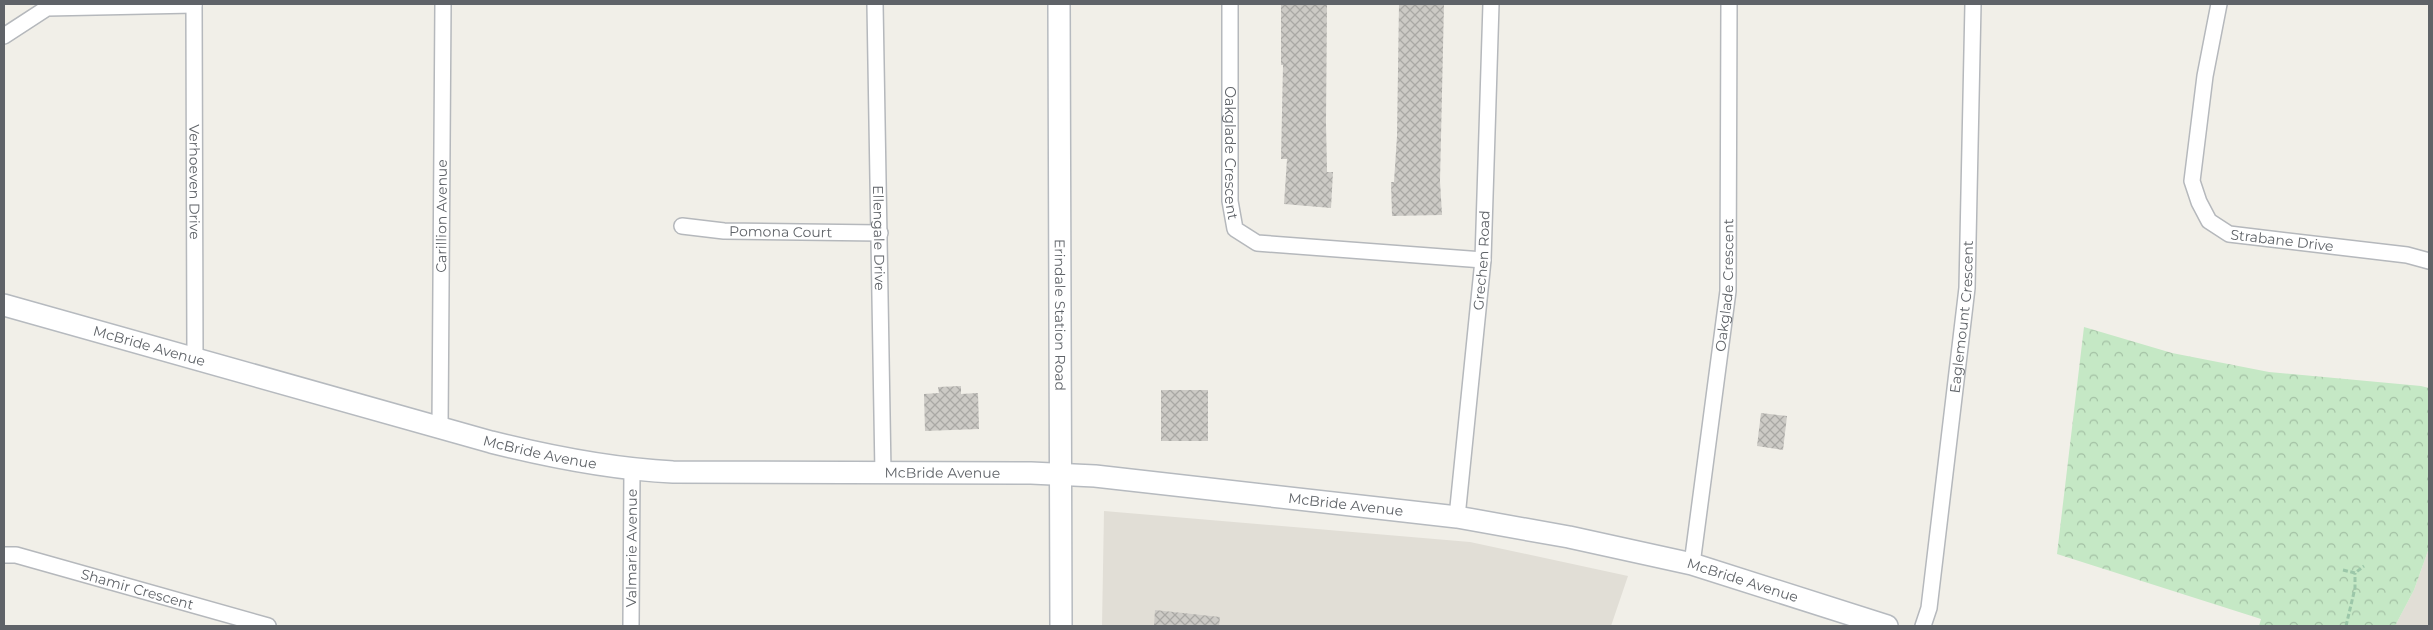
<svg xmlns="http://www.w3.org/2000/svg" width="2433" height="630" viewBox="0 0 2433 630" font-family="Montserrat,sans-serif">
<defs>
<pattern id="forest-crowns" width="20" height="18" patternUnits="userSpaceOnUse" patternTransform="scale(1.25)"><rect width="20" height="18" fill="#c5e8c5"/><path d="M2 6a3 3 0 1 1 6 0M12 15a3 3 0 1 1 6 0" fill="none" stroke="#a3c0a4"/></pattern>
<pattern id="building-cross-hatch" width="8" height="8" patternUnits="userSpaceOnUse" patternTransform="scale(1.25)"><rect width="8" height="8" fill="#cccac5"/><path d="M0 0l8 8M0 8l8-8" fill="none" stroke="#a9a8a4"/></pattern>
</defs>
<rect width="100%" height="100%" fill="#f1efe8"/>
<!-- education -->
<g fill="#e1ded6">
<polygon points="1104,511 1470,542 1628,576 1611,626 1102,626"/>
<polygon points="2429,548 2429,626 2395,626 2414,590"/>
</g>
<!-- forest -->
<polygon fill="url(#forest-crowns)" points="2084,327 2172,353 2269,372 2421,386 2429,388 2429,548 2414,590 2395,626 2259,626 2261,619 2057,554"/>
<!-- building -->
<g fill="url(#building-cross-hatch)">
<polygon points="1281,4 1327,4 1326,123 1327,172 1333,172 1331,208 1284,204 1287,159 1281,159 1283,65 1281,65"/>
<polygon points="1399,4 1444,4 1440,181 1442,215 1392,216 1391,182 1394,182 1397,136"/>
<polygon points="961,386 961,394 978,393 979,429 925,431 924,394 939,393 938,387"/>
<rect x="1161" y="390" width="47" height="51"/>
<polygon points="1761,413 1787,416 1783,450 1757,446"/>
<polygon points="1155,610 1220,617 1219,626 1154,626"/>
</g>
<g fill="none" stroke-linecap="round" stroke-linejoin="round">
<defs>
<g id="street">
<path id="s1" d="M194,4L195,358"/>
<path id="s2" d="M875,4L883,473"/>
<path id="s3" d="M1230,4V201L1235,229L1257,243L1483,260"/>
<path id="s4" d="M2219,4L2205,76L2192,181L2199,202L2209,221L2229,234L2407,255L2429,261"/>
<polyline points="4,36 47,8 194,5"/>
<path id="s5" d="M682,226L724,231L880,233"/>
<path id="s6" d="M440,427L443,4"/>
<path id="s7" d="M1457,517L1483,260L1491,4"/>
<path id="s8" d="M4,555H16L268,626"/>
<path id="s9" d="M1692,564L1728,291L1729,4"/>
<path id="s10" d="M631,626L632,470"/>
<path id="s11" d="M1923,626L1929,608L1967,288L1973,4"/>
</g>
<g id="secondary">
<path id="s12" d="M1059,4L1061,626"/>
<path id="s13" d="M4,305L491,442C551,457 611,469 673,472L1031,473L1095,476L1457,517L1569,537L1692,564L1887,626"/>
</g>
</defs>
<!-- street casing -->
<use href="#street" stroke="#b5b8bc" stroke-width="18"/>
<!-- secondary casing -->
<use href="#secondary" stroke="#b6babf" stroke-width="24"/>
<!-- path -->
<g stroke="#9cc7a9" stroke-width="3" stroke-dasharray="5 2.5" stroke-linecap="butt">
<polyline points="2343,570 2355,573 2364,566"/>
<polyline points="2346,626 2355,588 2355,573"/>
</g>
<!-- street -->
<use href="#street" stroke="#fff" stroke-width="15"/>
<!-- secondary -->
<use href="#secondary" stroke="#fff" stroke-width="21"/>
</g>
<g text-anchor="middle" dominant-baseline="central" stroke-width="4" stroke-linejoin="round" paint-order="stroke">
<!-- street labels -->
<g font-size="14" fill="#5f6368" stroke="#fff">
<text stroke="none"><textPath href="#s3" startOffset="149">Oakglade Crescent</textPath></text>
<text stroke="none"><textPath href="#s1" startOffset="178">Verhoeven Drive</textPath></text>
<text stroke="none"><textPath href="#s6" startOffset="211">Carillion Avenue</textPath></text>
<text stroke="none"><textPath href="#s5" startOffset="99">Pomona Court</textPath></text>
<text stroke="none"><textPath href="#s2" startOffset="234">Ellengale Drive</textPath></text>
<text stroke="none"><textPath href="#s4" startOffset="300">Strabane Drive</textPath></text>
<text stroke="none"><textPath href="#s7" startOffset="258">Grechen Road</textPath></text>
<text stroke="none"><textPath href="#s9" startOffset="281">Oakglade Crescent</textPath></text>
<text stroke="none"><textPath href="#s12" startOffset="311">Erindale Station Road</textPath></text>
<text stroke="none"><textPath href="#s11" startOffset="312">Eaglemount Crescent</textPath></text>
<text stroke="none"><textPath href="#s13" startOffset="151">McBride Avenue</textPath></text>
<text stroke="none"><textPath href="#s13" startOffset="556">McBride Avenue</textPath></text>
<text stroke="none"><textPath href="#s13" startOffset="960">McBride Avenue</textPath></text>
<text stroke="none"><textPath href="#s13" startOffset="1365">McBride Avenue</textPath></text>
<text stroke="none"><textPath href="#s10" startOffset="78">Valmarie Avenue</textPath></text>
<text stroke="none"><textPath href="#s13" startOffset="1770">McBride Avenue</textPath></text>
<text stroke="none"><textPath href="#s8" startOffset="138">Shamir Crescent</textPath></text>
</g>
</g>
<!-- border -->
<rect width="2433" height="630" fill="none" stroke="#5f6368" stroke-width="10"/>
</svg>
